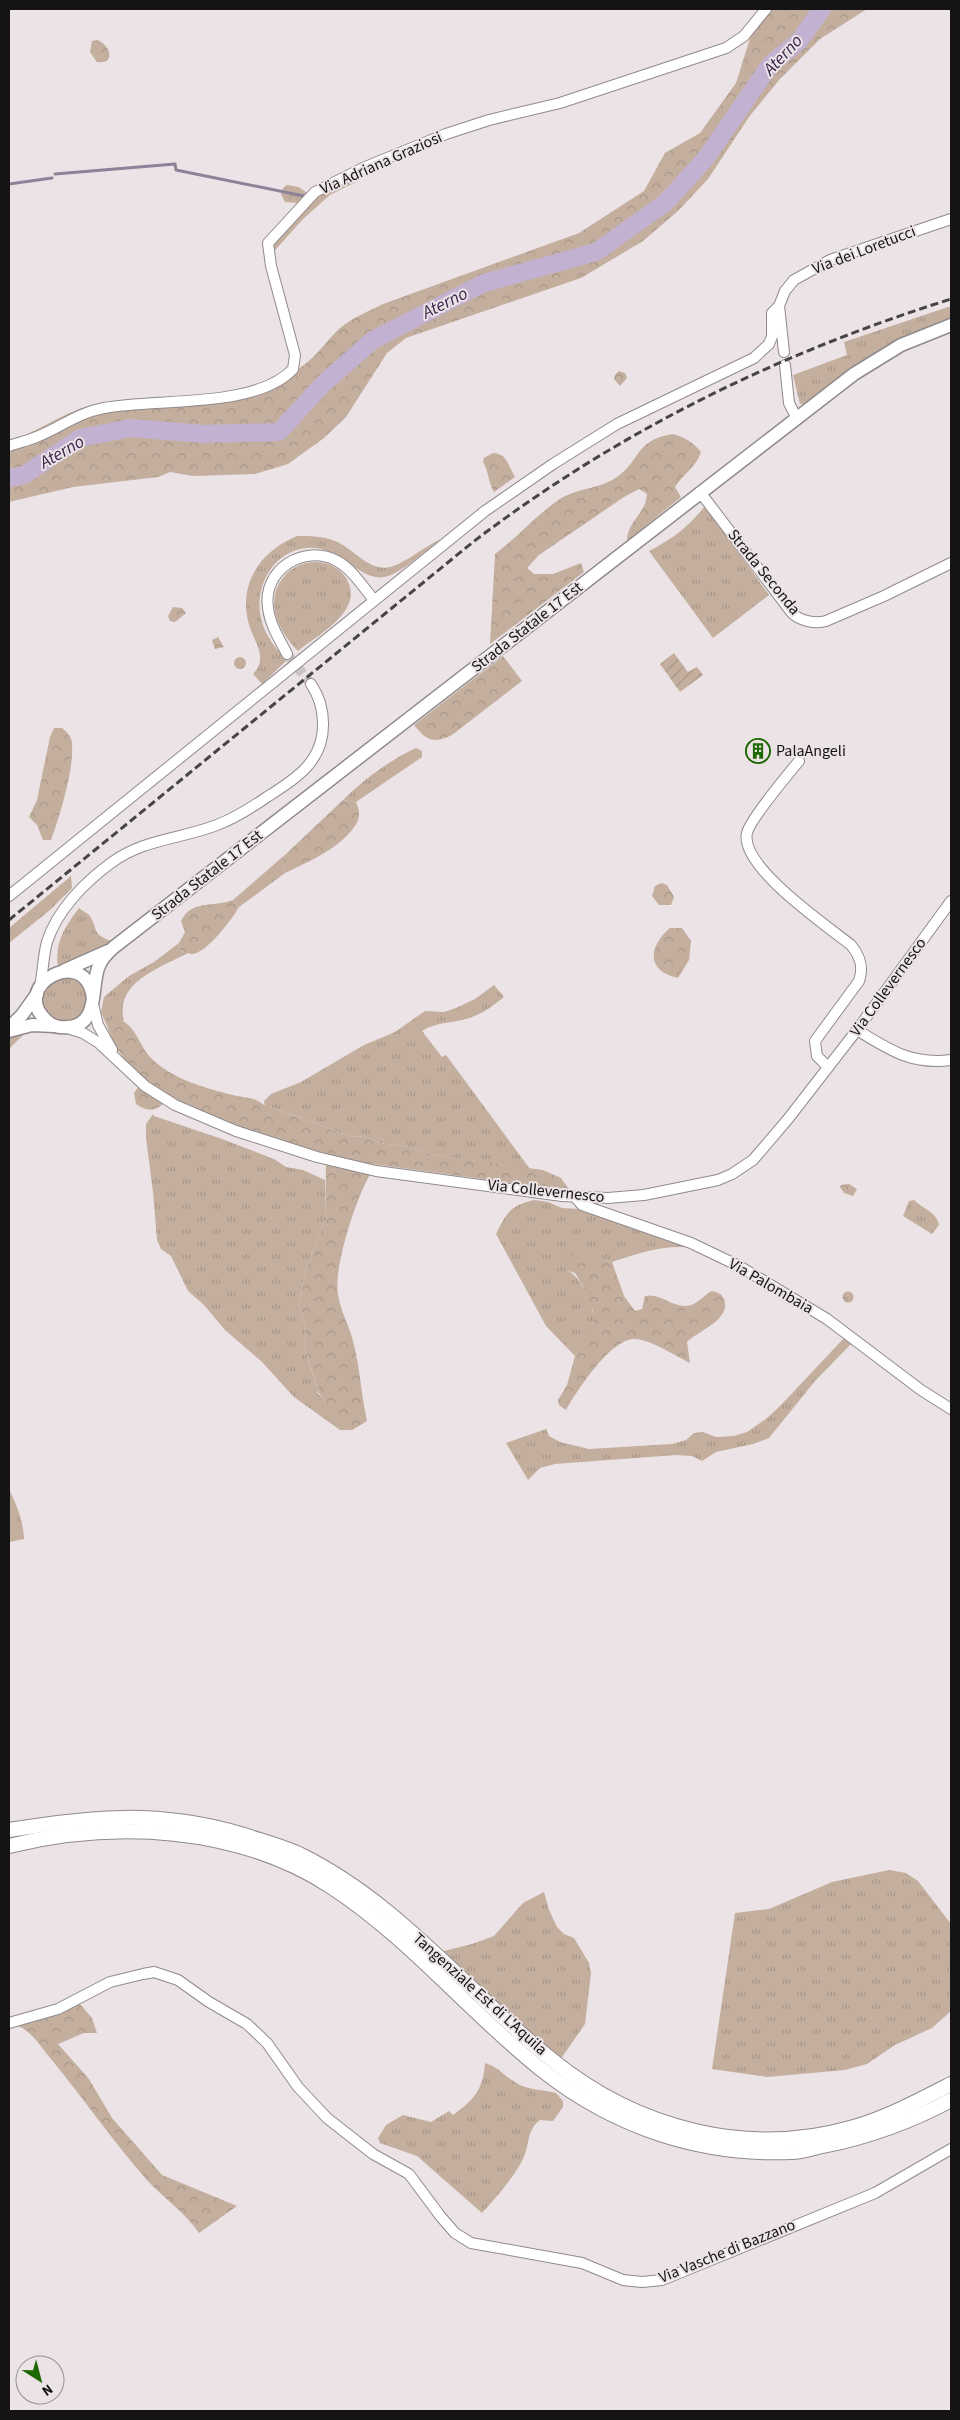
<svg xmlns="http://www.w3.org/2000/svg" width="960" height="2420" viewBox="0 0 960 2420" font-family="'Source Sans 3',sans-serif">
<defs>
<pattern id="grass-tufts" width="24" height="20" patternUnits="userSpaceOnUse" patternTransform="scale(1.25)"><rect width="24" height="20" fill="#c4af9f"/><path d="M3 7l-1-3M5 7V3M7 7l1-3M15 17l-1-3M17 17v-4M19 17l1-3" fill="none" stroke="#a89688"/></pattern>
<pattern id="forest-crowns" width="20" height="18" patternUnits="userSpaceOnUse" patternTransform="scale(1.25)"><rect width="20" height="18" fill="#c4af9f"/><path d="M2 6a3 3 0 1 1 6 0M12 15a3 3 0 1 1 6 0" fill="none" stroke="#a89688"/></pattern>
<pattern id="garden-furrows" width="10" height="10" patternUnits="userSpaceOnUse" patternTransform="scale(1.25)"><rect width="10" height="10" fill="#c4af9f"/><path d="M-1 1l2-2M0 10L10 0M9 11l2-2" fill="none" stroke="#a89688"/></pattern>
</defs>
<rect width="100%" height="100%" fill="#ebe3e5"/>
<!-- grass -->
<g fill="url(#grass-tufts)">
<polygon points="359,174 360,180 330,195 303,219 269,257 267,247 321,191"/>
<polygon points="951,306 951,321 810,403 800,404 793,375 847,355 844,342"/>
<path d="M705,506L769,595L713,638L649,551C674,538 687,528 705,506Z"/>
<path d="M297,536C310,536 322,536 335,541C353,548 369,572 390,567C404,564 425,546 441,539C426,550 401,574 384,577C360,582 340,545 307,548C272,551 252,590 262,622C266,637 277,649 286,661L262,684L253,674C270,657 252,640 248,621C239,582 261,551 297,536Z"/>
<path d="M317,562C329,563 340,568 346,578C366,610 319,634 298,651C278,630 263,601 285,575C294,566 304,562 317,562Z"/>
<path d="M416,748L422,751V757L356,802L343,800C363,780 390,760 416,748Z"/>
<polygon points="287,853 282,860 285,873 239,907 233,900"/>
<path d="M79,908C81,910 87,913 89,915C99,929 90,933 111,941L93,953L58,967C55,942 64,928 79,908Z"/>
<path d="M179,943L180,950L188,953C160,968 114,982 124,1021L116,1019L108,1022L107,1026L101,1012L104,997L129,976L154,962Z"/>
<circle cx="65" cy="1000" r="22"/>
<path d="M494,985L504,997C493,1006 482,1014 469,1018C454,1023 435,1022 422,1031L442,1057L446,1055L530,1169L435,1155L410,1147L380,1143L365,1137L350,1136L273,1108L265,1107L264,1101L271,1094L301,1082L364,1045L395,1032L425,1011L444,1012L456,1008L475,999Z"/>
<polygon points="28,1030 9,1049 9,1038"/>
<path d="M153,1114L154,1116L222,1139L274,1159L286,1167L303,1170L325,1180V1220L306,1269L299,1303L306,1331L305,1350L319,1393L316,1392C330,1403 338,1418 352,1430H340L294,1397L262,1362L225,1330L204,1305L188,1291L171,1256L161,1249L157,1240L153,1192L146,1138V1124Z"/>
<path d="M534,1200L548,1202L562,1208L579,1209L615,1219L695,1248C665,1244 639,1253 612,1262L604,1260L568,1271C580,1275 596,1308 593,1321C590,1333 580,1346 575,1356L546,1326L496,1234C507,1213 509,1206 534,1200Z"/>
<path d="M914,1200C923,1209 937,1212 939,1225L932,1234L903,1216L909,1201Z"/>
<polygon points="846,1336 853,1342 815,1381 769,1438 753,1444 716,1452 702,1461 692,1456 676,1455 555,1464 540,1468 528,1480 506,1443 546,1429 549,1436 560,1442 589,1449 672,1444 686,1440 694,1433 703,1432 716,1437 734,1436 747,1432 766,1419 781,1405"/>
<path d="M9,1489C17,1506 23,1520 24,1539L9,1542Z"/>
<polygon points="889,1870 906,1873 918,1881 951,1924 951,2011 932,2028 895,2045 867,2064 845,2070 767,2077 712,2069 735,1913 769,1909 832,1882"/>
<polygon points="544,1892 549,1910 557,1927 564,1934 574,1938 589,1963 591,1973 585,2024 560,2060 440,1952 472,1944 494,1936 523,1903"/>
<path d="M485,2063C501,2068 506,2079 522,2086C532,2090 545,2090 556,2093L563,2101V2107L553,2121L540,2120C526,2130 530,2147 522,2161C514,2177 494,2200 482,2213L417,2156L380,2143L378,2138L386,2125L403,2115L431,2122L449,2111L453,2115C474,2100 483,2090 485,2063Z"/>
</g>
<!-- forest -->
<g fill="url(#forest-crowns)">
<path d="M768,9H867L820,39L780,79L749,117L708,179L678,211L643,241L581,278L406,338L387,353L346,417L324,438L288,464L255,474L193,476L170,472L158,477L73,487L9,502V441C39,432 64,411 96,404C126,398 159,400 190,397C224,393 258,386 290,373C312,364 323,344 340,328C352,318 369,311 383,304L579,233L644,191L665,153L700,133L736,83L752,32Z"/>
<path d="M97,40C111,45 116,65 97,62L90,52L92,41Z"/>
<polygon points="287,185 299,187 307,193 298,203 285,202 281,194 283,188"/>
<polygon points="619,371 625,373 627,378 620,386 614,379 615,375"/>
<path d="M672,434C685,437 693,442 701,452C697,466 683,474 675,487L681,497L627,541C627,521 646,514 647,494L639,489L624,497L539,555L527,568L534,574H553L581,563L584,572L490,644L495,554C518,537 536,515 560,499C577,488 600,489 617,477C642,459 634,441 672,434Z"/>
<path d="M493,453C508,454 508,466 515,477L494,492C488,482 489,472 483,462L484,458Z"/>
<polygon points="173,607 182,608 186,613 175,622 170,621 168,616"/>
<polygon points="218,637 224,647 215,649 212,640"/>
<path d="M503,656L522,681L452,735C433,744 427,741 414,725Z"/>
<circle cx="240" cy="663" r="6"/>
<path d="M54,728H62C67,732 72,737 72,744C74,769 60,816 51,840H43L37,825L29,817L37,800L50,737Z"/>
<path d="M343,800L356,802C359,809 361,817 356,824C343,847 308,862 285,873L282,860L287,853Z"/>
<polygon points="71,876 72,888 50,910 9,943 9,928"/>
<polygon points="662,883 667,885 674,897 671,905 659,905 652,896 655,886"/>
<path d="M233,900L239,907C233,918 206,954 192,954C188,954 184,951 180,950L179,943L185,932L181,921C192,899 213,908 233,900Z"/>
<path d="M670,928H682L691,941L689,960L678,978C646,971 648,947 670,928Z"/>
<path d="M116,1018C137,1024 138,1046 153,1060C175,1080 205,1088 233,1095C240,1097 249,1097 256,1100C263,1103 264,1107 273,1108L350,1136L365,1137L380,1143L410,1147L435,1155L543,1170L561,1178L570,1191L358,1162L291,1144L238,1126L186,1105L152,1085L125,1060L115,1046L107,1026L108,1021Z"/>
<path d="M139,1086L163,1104C154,1112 146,1111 136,1104L134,1093Z"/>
<path d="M326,1162L371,1173C357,1195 333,1268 338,1294C340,1310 349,1325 353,1341C360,1367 361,1394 367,1421L352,1430L339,1419L319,1393L305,1349L306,1331L299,1303L306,1269L325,1220Z"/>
<polygon points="849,1184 857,1189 853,1196 844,1193 840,1187 841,1185"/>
<path d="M574,1252L582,1254L587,1264L604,1260L612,1262L624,1296L635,1311L642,1309L645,1296C661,1292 674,1310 691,1305C698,1303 705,1295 711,1291C717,1292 721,1293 724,1299C732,1319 698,1331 687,1342L690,1363C676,1356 648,1338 633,1339C609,1341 577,1391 566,1410L559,1405L558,1400L567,1385L575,1356L593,1321V1311L583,1286L575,1273L568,1271L562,1262L565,1256Z"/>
<circle cx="848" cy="1297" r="5.5"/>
<path d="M79,2003L92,2018L97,2033H84L58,2044L89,2079L112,2118L162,2175L237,2206L199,2233C185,2212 163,2198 146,2179C112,2140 83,2098 51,2059C40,2046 32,2031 16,2025Z"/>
</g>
<!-- garden -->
<polygon fill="url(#garden-furrows)" points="674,653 688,672 697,667 703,675 680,692 660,664"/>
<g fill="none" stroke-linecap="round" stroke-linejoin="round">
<!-- stream -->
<g stroke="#8e8298" stroke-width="3">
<polyline points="55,174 175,164 176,170 304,196"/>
<polyline points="9,184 52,178"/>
</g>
<!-- river -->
<polyline stroke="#c2b1d1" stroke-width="18" points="9,478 24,475 80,438 130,428 203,434 279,432 323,384 373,340 484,283 596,252 665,203 706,158 770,65 799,41 822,9"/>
<!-- minor-tunnel -->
<polyline stroke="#cbc4c6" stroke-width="10" stroke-dasharray="10 5" stroke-linecap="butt" points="287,654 311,684"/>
<defs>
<g id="minor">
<polyline points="772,334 772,313 779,306"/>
<polyline points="784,352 779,306 785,291 794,280 830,260 951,219"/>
<polyline points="785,365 789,403 796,417"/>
<path d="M9,446C17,443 26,441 34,438C59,429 76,413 104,408C155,398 256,409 293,369L295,355L271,266L268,243L315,192L363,168L446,134L489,120L560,103L726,48L744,36L766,9"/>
<path d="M700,492L792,613C800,621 815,624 826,621L884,596L951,563"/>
<path d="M287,654C280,640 270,625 268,608C262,570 304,543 337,561C352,569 363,587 374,600"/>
<path d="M799,761C789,773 750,820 747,833C739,866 827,926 851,945C860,956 864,967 859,981L815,1041L817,1056L828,1067"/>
<polyline points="9,896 485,511 553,464 617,424 754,358 769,344 780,317"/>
<path d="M40,987C43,972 43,956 47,942C57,910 85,882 111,863C143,839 181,839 217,825C235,818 251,808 267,797C296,779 324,761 323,723C323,709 319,696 311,684"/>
<polyline points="93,1004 98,1025 112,1050"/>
<polyline points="67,1028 83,1033 99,1043 145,1086 175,1105 236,1131 317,1157 376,1171 562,1196 608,1198 644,1195 718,1180 732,1174 753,1160 788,1119 857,1030 951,901"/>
<path d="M857,1030C890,1050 911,1065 951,1060"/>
<polyline points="575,1197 582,1205 691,1243 739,1266 827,1319 921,1390 951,1409"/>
<polyline points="9,2023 58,2009 110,1982 143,1974 154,1972 178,1980 209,2002 247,2024 267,2043 298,2087 327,2118 373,2154 409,2174 441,2217 455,2233 471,2243 582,2263 623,2280 642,2282 662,2280 875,2193 951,2149"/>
</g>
<g id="major">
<polyline points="65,970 108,951"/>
<path d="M93,999C87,942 7,986 47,1021C52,1026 60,1028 68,1027C99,1025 91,989 98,968C101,959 107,953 114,947L854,374L901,345L951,325"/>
<polyline points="9,1028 22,1015 37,994"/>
<polyline points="9,1031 32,1025 55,1026"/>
</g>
<g id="highway">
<path d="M9,1830C94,1816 159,1810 244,1835C262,1841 281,1846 299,1854C398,1902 467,1992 552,2060C637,2129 748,2158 854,2127C888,2117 920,2100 951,2084"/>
<path d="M9,1846C114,1820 237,1826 330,1886C409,1937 469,2012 542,2070C614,2127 700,2156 792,2152C802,2152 813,2148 823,2146C868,2137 910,2122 951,2100"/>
</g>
</defs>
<!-- minor casing -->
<use href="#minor" stroke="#918a8b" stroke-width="12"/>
<!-- major casing -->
<use href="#major" stroke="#918a8b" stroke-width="15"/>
<!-- highway casing -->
<use href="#highway" stroke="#918a8b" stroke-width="16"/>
<!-- minor -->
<use href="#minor" stroke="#fff" stroke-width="10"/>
<!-- major -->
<use href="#major" stroke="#fff" stroke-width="12"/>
<!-- highway -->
<use href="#highway" stroke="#fff" stroke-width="14"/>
<!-- rail -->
<path stroke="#474444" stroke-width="3" stroke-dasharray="8 4" stroke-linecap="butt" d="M9,920L473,542C617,432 779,353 951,299"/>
</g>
<!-- icons -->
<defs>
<symbol id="building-ring" viewBox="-11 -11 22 22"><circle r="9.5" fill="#ebe3e5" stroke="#1d6803" stroke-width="1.5"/><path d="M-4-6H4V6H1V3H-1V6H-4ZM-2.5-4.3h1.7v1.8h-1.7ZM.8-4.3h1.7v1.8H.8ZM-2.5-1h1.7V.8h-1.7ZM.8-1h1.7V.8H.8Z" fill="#1d6803"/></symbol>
</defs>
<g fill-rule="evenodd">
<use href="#building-ring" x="744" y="737" width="28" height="28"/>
</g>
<g text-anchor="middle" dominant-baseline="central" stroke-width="4" stroke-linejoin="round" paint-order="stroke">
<!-- street labels -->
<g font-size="16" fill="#151313" stroke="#ebe3e5">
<text transform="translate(381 163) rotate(-24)">Via Adriana Graziosi</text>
<text transform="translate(864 250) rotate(-21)">Via dei Loretucci</text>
<text transform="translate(764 572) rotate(51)">Strada Seconda</text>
<text transform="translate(527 627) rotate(-38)">Strada Statale 17 Est</text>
<text transform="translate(207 875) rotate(-38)">Strada Statale 17 Est</text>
<text transform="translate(888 987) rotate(-54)">Via Collevernesco</text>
<text transform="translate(546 1191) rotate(6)">Via Collevernesco</text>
<text transform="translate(771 1286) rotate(30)">Via Palombaia</text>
<text transform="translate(480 1994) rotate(42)">Tangenziale Est di L'Aquila</text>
<text transform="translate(727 2251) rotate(-22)">Via Vasche di Bazzano</text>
</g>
<!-- poi labels -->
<g font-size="16" fill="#151313" stroke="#ebe3e5" text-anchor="start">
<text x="776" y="751">PalaAngeli</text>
</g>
<!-- water labels -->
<g font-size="18" font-style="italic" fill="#3c244e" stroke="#ebe3e5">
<text transform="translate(783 55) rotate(-47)">Aterno</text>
<text transform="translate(445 303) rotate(-27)">Aterno</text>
<text transform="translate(62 452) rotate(-30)">Aterno</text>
</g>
</g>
<!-- border -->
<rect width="960" height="2420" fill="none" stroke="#151313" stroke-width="20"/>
<!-- north arrow -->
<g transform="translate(40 2380) rotate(144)"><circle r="24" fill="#ebe3e5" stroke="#959091"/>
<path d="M0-4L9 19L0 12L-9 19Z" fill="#1d6803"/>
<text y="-8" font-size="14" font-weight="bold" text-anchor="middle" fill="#151313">N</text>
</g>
</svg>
